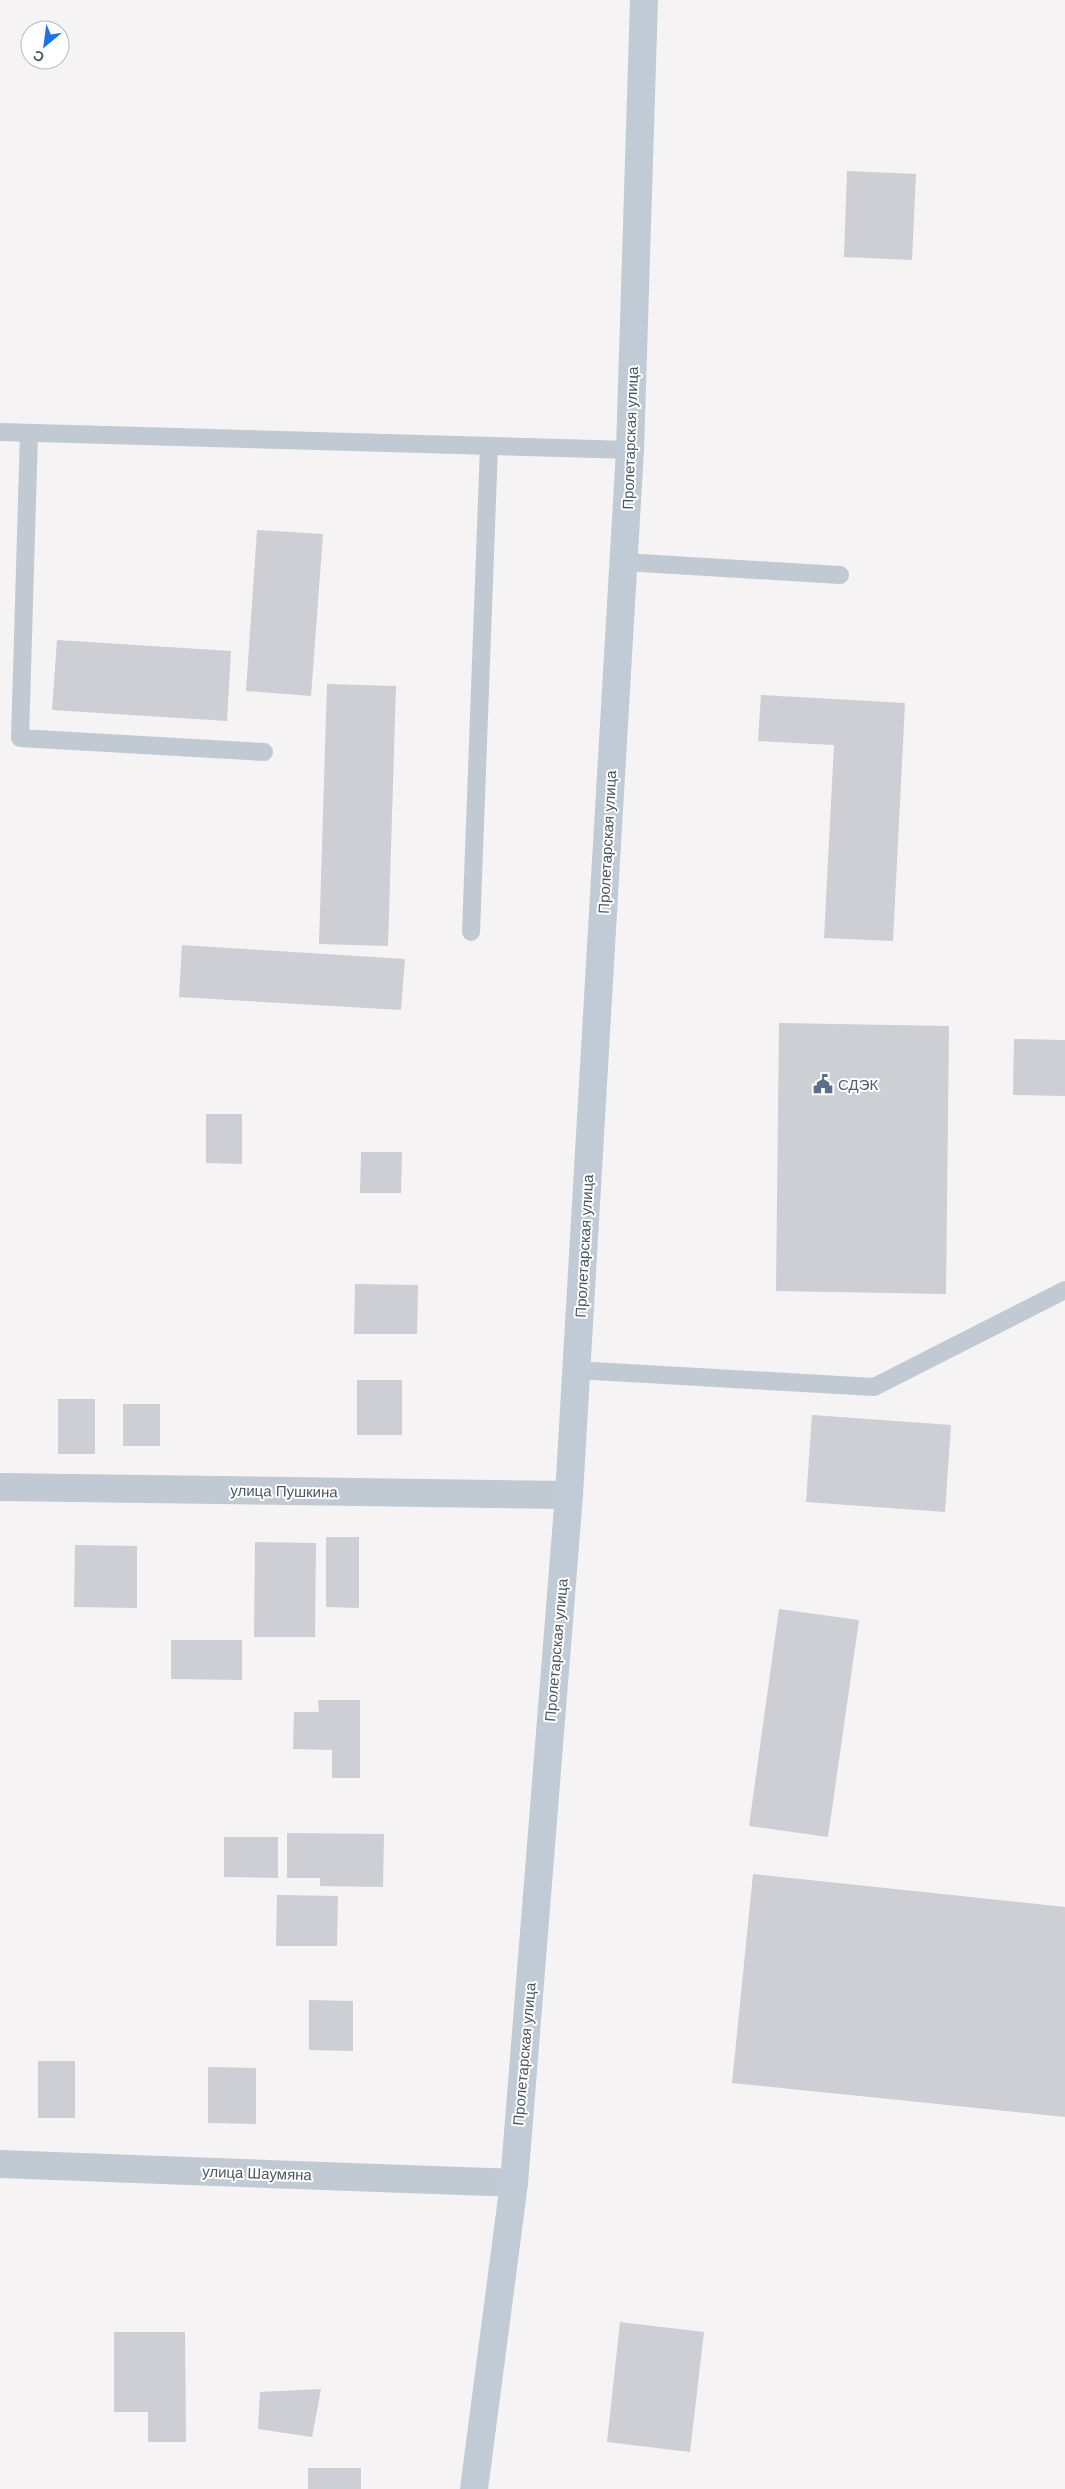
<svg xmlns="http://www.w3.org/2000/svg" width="1065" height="2489" viewBox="0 0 1065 2489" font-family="Arial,sans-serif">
<rect width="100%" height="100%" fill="#f5f3f3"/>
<!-- building -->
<g fill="#cdcfd5">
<polygon points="847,171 916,174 912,260 844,257"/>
<polygon points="257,530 323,534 311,696 246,691"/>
<polygon points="57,640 231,651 227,721 52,710"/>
<polygon points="327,684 396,686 388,946 319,944"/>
<polygon points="761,695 905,703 893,941 824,938 834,745 758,741"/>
<polygon points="182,945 405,959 401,1010 179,997"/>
<polygon points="779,1023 949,1026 946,1294 776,1291"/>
<polygon points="1014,1039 1065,1040 1065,1096 1013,1095"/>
<polygon points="206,1114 242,1114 242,1164 206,1163"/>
<polygon points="361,1152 402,1152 401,1193 360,1193"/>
<polygon points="355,1284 418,1285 417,1334 354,1334"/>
<rect x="357" y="1380" width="45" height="55"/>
<rect x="58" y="1399" width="37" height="55"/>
<rect x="123" y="1404" width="37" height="42"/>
<polygon points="812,1415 951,1425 945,1512 806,1502"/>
<polygon points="326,1537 359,1537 359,1608 326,1607"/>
<polygon points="255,1542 316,1543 315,1637 254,1637"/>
<polygon points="75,1545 137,1546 137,1608 74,1607"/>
<polygon points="779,1609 859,1620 828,1837 749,1826"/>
<polygon points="171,1640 242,1640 242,1680 171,1679"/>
<polygon points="318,1700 360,1700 360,1778 332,1778 332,1750 293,1749 294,1712 319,1712"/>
<polygon points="287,1833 384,1834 383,1887 320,1886 320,1878 287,1878"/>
<polygon points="224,1837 278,1837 278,1878 224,1877"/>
<polygon points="753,1874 1065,1907 1065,2117 732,2083"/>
<polygon points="277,1895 338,1896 337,1946 276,1946"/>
<polygon points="309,2000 353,2001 353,2051 309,2050"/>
<rect x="38" y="2061" width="37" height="57"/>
<polygon points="208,2067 256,2068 256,2124 208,2123"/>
<polygon points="620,2322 704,2332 690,2452 607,2442"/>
<polygon points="114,2332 185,2332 186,2442 148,2442 148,2412 114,2412"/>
<polygon points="321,2389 312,2437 258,2429 260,2392"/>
<rect x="308" y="2468" width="53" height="21"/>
</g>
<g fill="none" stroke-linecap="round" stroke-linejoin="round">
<!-- lane -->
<g stroke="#c1cad2" stroke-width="18">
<polyline points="0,432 630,450"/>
<polyline points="29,433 20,738 264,752"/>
<polyline points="624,562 840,575"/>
<polyline points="471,932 489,446"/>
<polyline points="576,1370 874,1387 1065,1290"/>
</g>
<!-- street -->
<g stroke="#c1cad2" stroke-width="28">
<polyline points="0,1487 569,1495"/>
<polyline points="0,2164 514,2183"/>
</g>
<!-- secondary -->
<polyline stroke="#c1cbd6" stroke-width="28" points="474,2489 514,2183 569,1495 630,450 644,0"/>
</g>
<!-- icons -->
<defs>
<symbol id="civic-bare" viewBox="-9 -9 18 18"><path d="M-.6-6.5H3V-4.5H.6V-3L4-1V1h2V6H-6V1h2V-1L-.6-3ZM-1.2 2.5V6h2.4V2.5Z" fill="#5c6f8a" stroke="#fff" stroke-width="2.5" paint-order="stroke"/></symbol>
</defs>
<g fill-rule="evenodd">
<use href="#civic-bare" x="809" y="1070" width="28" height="28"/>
</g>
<g text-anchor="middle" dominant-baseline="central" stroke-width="4" stroke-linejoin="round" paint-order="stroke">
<!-- street labels -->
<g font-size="15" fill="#4a5661" stroke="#fff">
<text transform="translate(630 438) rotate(-88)">Пролетарская улица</text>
<text transform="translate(607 842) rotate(-87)">Пролетарская улица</text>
<text transform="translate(584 1246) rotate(-87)">Пролетарская улица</text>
<text transform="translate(284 1491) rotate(1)">улица Пушкина</text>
<text transform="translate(556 1650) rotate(-85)">Пролетарская улица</text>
<text transform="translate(524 2054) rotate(-85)">Пролетарская улица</text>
<text transform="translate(257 2173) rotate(2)">улица Шаумяна</text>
</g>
<!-- service labels -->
<g font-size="15" fill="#4e5e75" stroke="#fff" text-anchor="start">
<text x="838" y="1084">СДЭК</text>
</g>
</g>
<!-- north arrow -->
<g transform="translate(45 45) rotate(209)"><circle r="24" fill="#ffffff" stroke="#b7bbc0"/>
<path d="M0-4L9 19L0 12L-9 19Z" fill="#1a73e8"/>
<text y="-8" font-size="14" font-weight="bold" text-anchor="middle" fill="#4a5661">С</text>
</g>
</svg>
